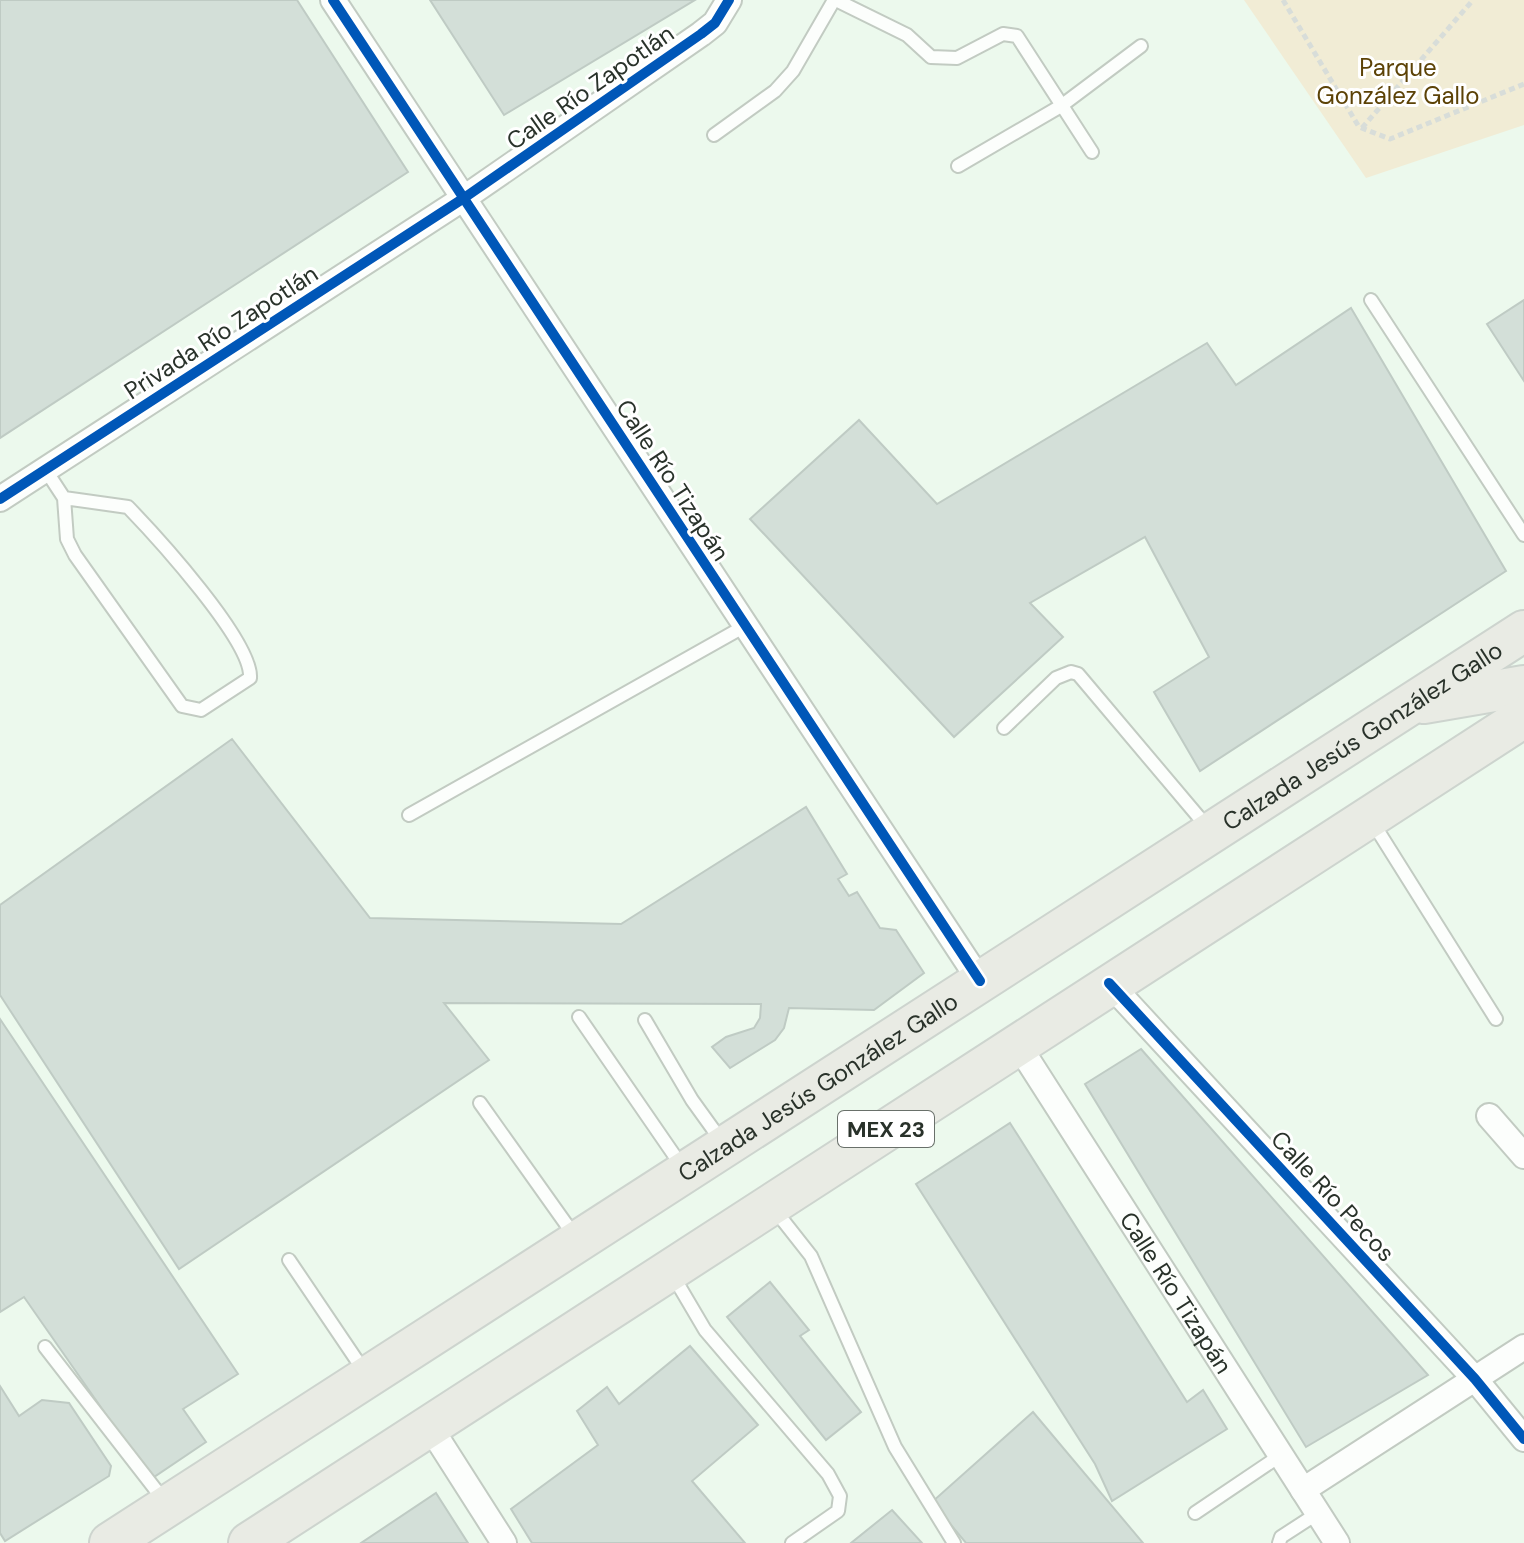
<svg xmlns="http://www.w3.org/2000/svg" width="1524" height="1543" viewBox="0 0 1524 1543" font-family="'DM Sans',sans-serif">
<rect width="100%" height="100%" fill="#ecf9ed"/>
<!-- green -->
<polygon fill="#f1ecd5" points="1244,0 1524,0 1524,125 1366,178"/>
<!-- building -->
<g fill="#d3dfd8" stroke="#bfcbc4" stroke-width="2">
<polygon points="0,0 297,0 408,172 0,438"/>
<polygon points="430,0 695,0 504,115"/>
<polygon points="1524,300 1524,381 1487,324"/>
<polygon points="1351,308 1506,571 1200,771 1154,692 1209,657 1145,537 1030,603 1063,637 954,737 750,519 859,420 937,504 1207,343 1236,385"/>
<polygon points="232,739 370,918 621,924 806,807 847,874 838,879 849,896 857,892 880,928 896,930 924,973 874,1010 789,1008 784,1028 775,1040 730,1068 712,1047 726,1037 754,1028 760,1018 761,1004 444,1003 489,1060 179,1269 0,995 0,905"/>
<polygon points="0,1019 238,1374 183,1409 206,1442 151,1479 24,1297 0,1312"/>
<polygon points="1141,1049 1428,1375 1306,1447 1085,1084"/>
<polygon points="1010,1123 1187,1402 1203,1390 1227,1429 1112,1501 1095,1464 916,1184"/>
<polygon points="770,1282 809,1330 800,1336 861,1412 826,1440 727,1317"/>
<polygon points="690,1346 758,1425 692,1481 745,1543 532,1543 511,1509 598,1445 577,1411 607,1387 619,1404"/>
<polygon points="0,1386 19,1416 42,1400 69,1403 111,1466 109,1476 5,1541 0,1533"/>
<polygon points="1033,1412 1143,1543 966,1543 932,1502"/>
<polygon points="436,1493 468,1543 361,1543"/>
<polygon points="892,1510 922,1543 851,1543"/>
</g>
<g fill="none" stroke-linecap="round" stroke-linejoin="round">
<defs>
<g id="service">
<polyline points="836,0 907,35 931,57 957,58 1003,34 1017,36 1092,152"/>
<polyline points="714,135 775,91 793,71 834,0"/>
<polyline points="958,166 1061,106 1141,46"/>
<polyline points="1371,300 1524,535"/>
<path d="M45,469L64,498L128,507C156,536 253,642 250,678L201,710L182,706L75,555L67,539L64,498"/>
<polyline points="1004,728 1056,678 1071,672 1078,674 1208,828"/>
<polyline points="409,815 745,626"/>
<polyline points="1373,823 1496,1019"/>
<polyline points="579,1017 683,1168"/>
<polyline points="645,1020 692,1100 723,1143"/>
<polyline points="480,1103 576,1238"/>
<polyline points="774,1209 811,1256 895,1447 954,1543"/>
<polyline points="289,1260 366,1374"/>
<polyline points="672,1274 705,1330 828,1474 840,1496 838,1511 792,1543"/>
<polyline points="45,1347 166,1503"/>
<polyline points="1195,1513 1281,1455"/>
<polyline points="1279,1543 1281,1537 1318,1513"/>
</g>
<g id="minor">
<polyline points="333,0 980,981"/>
<polyline points="0,499 464,198 701,34 715,23 729,0"/>
<polyline points="1109,983 1475,1379 1524,1439"/>
<path id="s1" d="M1017,1043L1337,1543"/>
<polyline points="1489,1116 1524,1156"/>
<polyline points="430,1427 504,1543"/>
<polyline points="1303,1490 1524,1347"/>
</g>
<g id="primary">
<polyline points="1424,703 1524,686"/>
<path id="s2" d="M110,1543L1524,631"/>
<polyline points="249,1543 1524,717"/>
</g>
</defs>
<!-- service casing -->
<use href="#service" stroke="#c2cbc2" stroke-width="16"/>
<!-- minor casing -->
<use href="#minor" stroke="#c2cbc2" stroke-width="28"/>
<!-- primary casing -->
<use href="#primary" stroke="#cdd4ce" stroke-width="44"/>
<!-- path -->
<g stroke="#d8ddd9" stroke-width="5" stroke-dasharray="6 4" stroke-linecap="butt">
<polyline points="1283,0 1359,127 1390,139 1524,84"/>
<polyline points="1362,128 1473,0"/>
</g>
<!-- service -->
<use href="#service" stroke="#fcfefc" stroke-width="12"/>
<!-- minor -->
<use href="#minor" stroke="#fcfefc" stroke-width="24"/>
<!-- primary -->
<use href="#primary" stroke="#e9ebe4" stroke-width="40"/>
<defs>
<g id="cycleway">
<polyline points="333,0 980,981"/>
<polyline points="0,499 464,198 701,34 715,23 729,0"/>
<polyline points="1109,983 1475,1379 1524,1439"/>
</g>
</defs>
<!-- cycleway casing -->
<use href="#cycleway" stroke="#fff" stroke-width="15"/>
<!-- cycleway -->
<use href="#cycleway" stroke="#0057b8" stroke-width="10"/>
</g>
<g text-anchor="middle" dominant-baseline="central" stroke-width="6" stroke-linejoin="round" paint-order="stroke">
<!-- shield labels -->
<rect fill="#fff" stroke="#69706a" stroke-width="2" x="838" y="1111" width="96" height="36" rx="6"/>
<g font-size="22" font-weight="bold" fill="#29322a">
<text x="886" y="1129">MEX 23</text>
</g>
<!-- park labels -->
<g font-size="24" fill="#5c4206" stroke="#fff">
<text x="1398" y="67">Parque<tspan x="1398" dy="28">González Gallo</tspan></text>
</g>
<!-- street labels -->
<g font-size="24" fill="#29322a" stroke="#fff">
<text transform="translate(590 87) rotate(-35)">Calle Río Zapotlán</text>
<text transform="translate(221 332) rotate(-33)">Privada Río Zapotlán</text>
<text transform="translate(673 480) rotate(57)">Calle Río Tizapán</text>
<text stroke="none"><textPath href="#s2" startOffset="1490">Calzada Jesús González Gallo</textPath></text>
<text stroke="none"><textPath href="#s2" startOffset="842">Calzada Jesús González Gallo</textPath></text>
<text transform="translate(1333 1196) rotate(47)">Calle Río Pecos</text>
<text stroke="none"><textPath href="#s1" startOffset="296">Calle Río Tizapán</textPath></text>
</g>
</g>
</svg>
